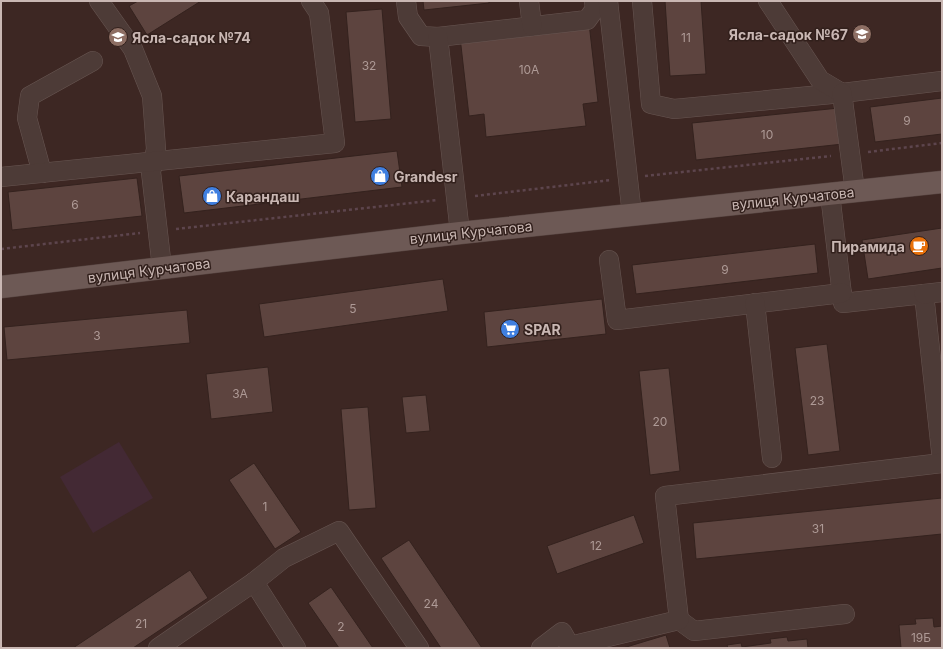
<svg xmlns="http://www.w3.org/2000/svg" width="943" height="649" viewBox="0 0 943 649" font-family="Inter,sans-serif">
<rect width="100%" height="100%" fill="#3d2723"/>
<!-- green -->
<polygon fill="#432934" points="119,442 153,498 93,533 60,477"/>
<!-- building -->
<g fill="#5d443f" stroke="#34221e">
<polygon points="138,1 201,1 147,35 129,6"/>
<polygon points="423,1 489,1 489,3 424,10"/>
<polygon points="665,1 701,1 706,74 670,76"/>
<polygon points="382,9 391,119 355,122 346,12"/>
<polygon points="589,23 598,102 583,104 586,126 486,137 484,114 469,116 460,37"/>
<polygon points="942,98 942,134 875,142 870,107"/>
<polygon points="839,108 843,144 696,160 692,123"/>
<polygon points="397,151 402,187 184,213 179,176"/>
<polygon points="137,178 142,216 12,230 8,192"/>
<polygon points="942,228 942,268 868,279 862,240"/>
<polygon points="815,244 818,273 636,294 632,265"/>
<polygon points="443,279 448,311 264,337 259,304"/>
<polygon points="602,299 606,334 487,347 484,312"/>
<polygon points="187,310 190,343 7,360 4,327"/>
<polygon points="827,344 840,451 808,455 795,348"/>
<polygon points="268,367 273,412 211,419 206,374"/>
<polygon points="669,368 680,471 650,475 639,371"/>
<polygon points="426,395 430,431 406,433 402,397"/>
<polygon points="368,407 376,508 349,510 341,409"/>
<polygon points="254,463 301,532 275,549 229,480"/>
<polygon points="942,498 942,534 696,559 693,523"/>
<polygon points="634,515 644,543 557,574 547,546"/>
<polygon points="409,540 482,648 441,648 381,558"/>
<polygon points="190,570 208,598 133,648 73,648"/>
<polygon points="331,587 373,648 339,648 308,603"/>
<polygon points="933,618 934,627 942,626 942,648 901,648 899,625 916,624 915,619"/>
<polygon points="666,635 670,648 623,648"/>
<polygon points="787,637 788,641 807,639 808,648 728,648 727,645 741,643 742,647 771,643 770,639"/>
</g>
<g fill="none" stroke-linecap="round" stroke-linejoin="round">
<defs>
<g id="minor">
<polyline points="99,1 133,49 152,96 156,149 151,172 162,268"/>
<polyline points="406,1 408,17 421,36 438,37 587,20 595,9 594,1"/>
<polyline points="529,1 532,26"/>
<polyline points="608,1 632,215"/>
<polyline points="642,1 651,104 674,109 842,93 942,81"/>
<polyline points="768,1 820,80 842,93"/>
<polyline points="438,37 460,233"/>
<polyline points="842,93 855,191"/>
<polyline points="42,173 27,118 30,96 93,61"/>
<polyline points="1,177 335,143 319,13 311,1"/>
<polyline points="830,194 843,303 924,294 942,460"/>
<polyline points="609,260 617,320 842,293"/>
<polyline points="924,294 942,292"/>
<polyline points="755,303 772,458"/>
<polyline points="254,582 296,648"/>
<polyline points="679,620 694,631 845,614"/>
<polyline points="158,648 254,582 284,558 339,531 419,648"/>
<polyline points="541,648 562,632 570,646 679,620 665,496 942,463"/>
</g>
<polyline id="major" points="1,287 460,233 942,182"/>
</defs>
<!-- minor casing -->
<use href="#minor" stroke="#685652" stroke-width="20"/>
<!-- major casing -->
<use href="#major" stroke="#564440" stroke-width="23"/>
<!-- path -->
<g stroke="#5d454d" stroke-width="2.5" stroke-dasharray="3 3" stroke-linecap="butt">
<polyline points="868,152 942,143"/>
<polyline points="645,176 831,156"/>
<polyline points="475,196 611,180"/>
<polyline points="176,229 438,200"/>
<polyline points="1,249 140,233"/>
</g>
<!-- minor -->
<use href="#minor" stroke="#4d3b37" stroke-width="19"/>
<!-- major -->
<use href="#major" stroke="#6d5955" stroke-width="22"/>
</g>
<!-- icons -->
<defs>
<symbol id="school-disc" viewBox="-11 -11 22 22"><circle r="9.5" fill="#8d6e63" stroke="#32201c"/><path d="M0-5L7-2L0 1L-7-2ZM-4 1L0 2.5L4 1V4Q0 6-4 4Z" fill="#fff"/></symbol>
<symbol id="shop-disc" viewBox="-11 -11 22 22"><circle r="9.5" fill="#3f7fe0" stroke="#32201c"/><path d="M-5-2.5h2.3a2.7 3.5 0 0 1 5.4 0H5L5.5 6h-11ZM-1.5-2.5h3a1.5 2.3 0 0 0-3 0Z" fill="#fff"/></symbol>
<symbol id="cafe-disc" viewBox="-11 -11 22 22"><circle r="9.5" fill="#e8710a" stroke="#32201c"/><path d="M-5.5-4.5H6V0H3Q3 3.5 0 3.5H-2.5Q-5.5 3.5-5.5 0ZM3-3.2v2h1.7v-2ZM-6 4.5H4V6H-6Z" fill="#fff"/></symbol>
<symbol id="supermarket-disc" viewBox="-11 -11 22 22"><circle r="9.5" fill="#3f7fe0" stroke="#32201c"/><path d="M-6-5.5h2.5l.6 2H6L4.5 2H-2.5L-4.4-4H-6ZM-1.5 3.2a1.3 1.3 0 1 0 .1 0ZM3 3.2a1.3 1.3 0 1 0 .1 0Z" fill="#fff"/></symbol>
</defs>
<g fill-rule="evenodd">
<use href="#school-disc" x="851" y="23" width="22" height="22"/>
<use href="#school-disc" x="107" y="26" width="22" height="22"/>
<use href="#shop-disc" x="369" y="165" width="22" height="22"/>
<use href="#shop-disc" x="201" y="185" width="22" height="22"/>
<use href="#cafe-disc" x="908" y="235" width="22" height="22"/>
<use href="#supermarket-disc" x="499" y="318" width="22" height="22"/>
</g>
<g text-anchor="middle" dominant-baseline="central" stroke-width="3" stroke-linejoin="round" paint-order="stroke">
<!-- number labels -->
<g font-size="12" fill="#ae9a96">
<text x="686" y="37">11</text>
<text x="369" y="65">32</text>
<text x="529" y="69">10А</text>
<text x="907" y="120">9</text>
<text x="767" y="134">10</text>
<text x="75" y="204">6</text>
<text x="725" y="269">9</text>
<text x="353" y="308">5</text>
<text x="97" y="335">3</text>
<text x="240" y="393">3А</text>
<text x="817" y="400">23</text>
<text x="660" y="421">20</text>
<text x="265" y="506">1</text>
<text x="818" y="528">31</text>
<text x="596" y="545">12</text>
<text x="431" y="603">24</text>
<text x="141" y="623">21</text>
<text x="341" y="626">2</text>
<text x="921" y="637">19Б</text>
</g>
<!-- poi labels -->
<g font-size="14" font-weight="bold" fill="#c9b7b3" stroke="#32201c" text-anchor="start">
<text x="848" y="34" text-anchor="end">Ясла-садок №67</text>
<text x="132" y="37">Ясла-садок №74</text>
<text x="394" y="176">Grandesr</text>
<text x="226" y="196">Карандаш</text>
<text x="905" y="246" text-anchor="end">Пирамида</text>
<text x="524" y="329">SPAR</text>
</g>
<!-- street labels -->
<g font-size="14" fill="#c9b7b3" stroke="#32201c">
<text transform="translate(793 198) rotate(-6)">вулиця Курчатова</text>
<text transform="translate(471 232) rotate(-6)">вулиця Курчатова</text>
<text transform="translate(149 270) rotate(-7)">вулиця Курчатова</text>
</g>
</g>
<!-- border -->
<rect width="943" height="649" fill="none" stroke="#c9b7b3" stroke-width="4"/>
</svg>
